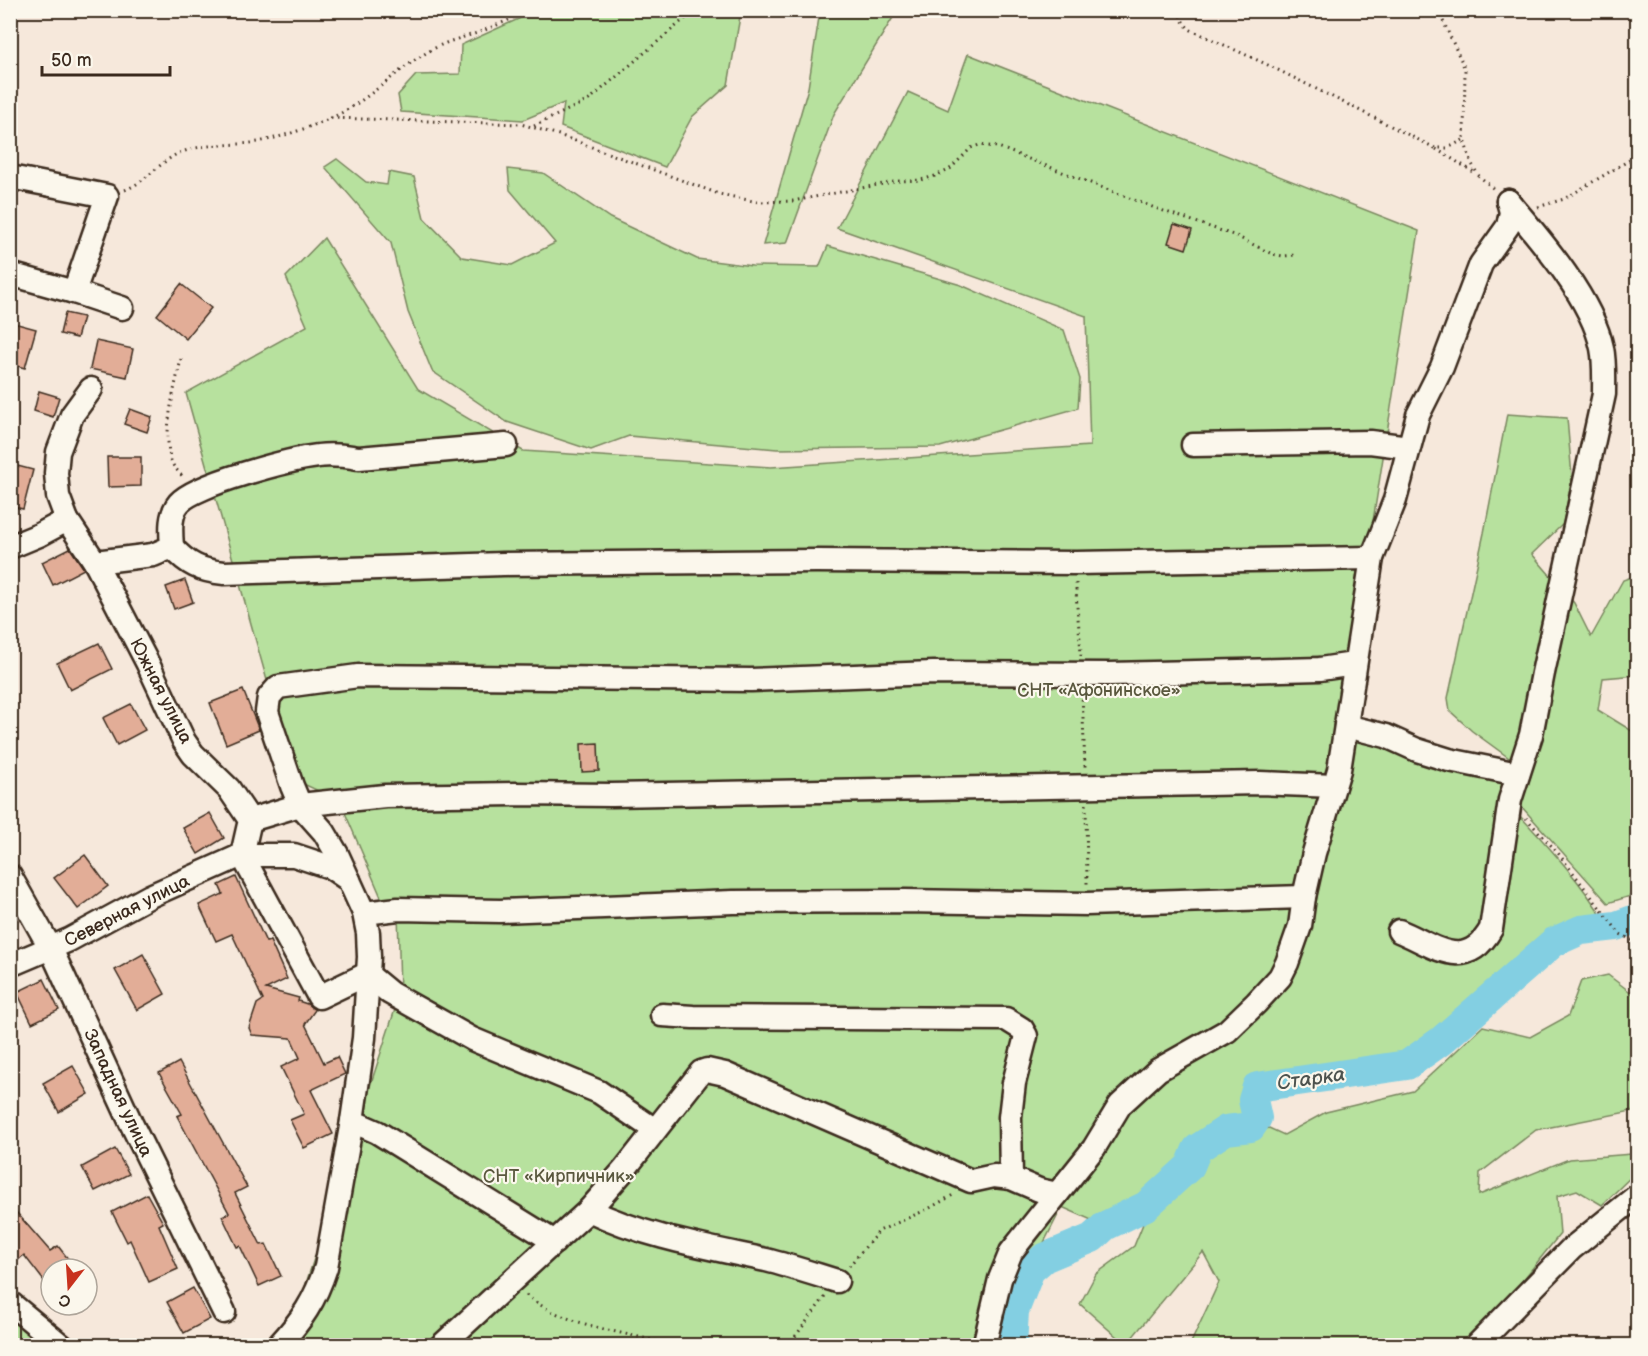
<svg xmlns="http://www.w3.org/2000/svg" width="1648" height="1356" viewBox="0 0 1648 1356" font-family="'Balsamiq Sans',sans-serif">
<rect width="100%" height="100%" fill="#f6e8db"/>
<filter id="ink" filterUnits="userSpaceOnUse"><feTurbulence type="fractalNoise" baseFrequency=".0167" numOctaves="2"/><feDisplacementMap in="SourceGraphic" scale="12" xChannelSelector="R" yChannelSelector="G"/><feConvolveMatrix kernelMatrix="1 2 1 2 8 2 1 2 1" color-interpolation-filters="sRGB"/></filter>
<g filter="url(#ink)">
<!-- green -->
<g fill="#b7e19e" stroke="#79865e" stroke-width="1.5">
<polygon points="536,11 741,11 728,85 692,117 665,167 561,127 564,103 523,120 401,112 398,95 416,75 460,74 461,45"/>
<polygon points="820,11 897,11 834,114 787,243 763,245 808,88"/>
<path d="M968,54L1419,231L1340,729L1527,771L1472,731L1450,711L1448,698L1484,533L1507,414L1567,418L1572,477L1563,524L1532,554L1574,603L1591,637L1623,580L1637,575V675L1603,678L1598,710L1637,734V894L1608,903L1520,805L1519,815C1551,849 1582,883 1606,923L1579,927L1553,934L1511,972H1508V982L1441,1041L1407,1065L1257,1087L1253,1100L1257,1118L1251,1127L1226,1130L1197,1149L1190,1166L1146,1206L1105,1226L1062,1207L992,1345H286L400,994L398,910L381,897L340,801L295,780L186,393L307,326L286,277L324,238L418,389L523,451L771,467L1090,446L1086,316L837,228L908,92L948,110Z"/>
<polygon points="337,159 366,182 387,185 389,172 414,177 424,218 462,257 512,265 555,243 510,190 508,169 543,173 610,218 697,259 752,266 819,267 828,246 961,285 1064,330 1080,379 1078,408 940,447 777,449 629,436 591,450 507,422 432,371 408,312 391,243 325,167"/>
<polygon points="1608,975 1637,997 1637,1110 1536,1130 1480,1173 1479,1195 1569,1159 1632,1154 1637,1156 1637,1171 1602,1205 1577,1190 1557,1196 1560,1234 1490,1321 1464,1345 1190,1345 1219,1282 1203,1252 1126,1345 1080,1304 1096,1274 1134,1246 1145,1219 1199,1171 1201,1156 1230,1139 1269,1128 1284,1135 1326,1112 1413,1091 1483,1026 1530,1037 1568,1016 1581,981"/>
<polygon points="11,1296 71,1345 11,1345"/>
</g>
<g fill="none" stroke-linecap="round" stroke-linejoin="round">
<!-- river -->
<polyline stroke="#83cfe2" stroke-width="30" points="1012,1346 1014,1311 1030,1270 1044,1258 1092,1238 1105,1226 1146,1206 1190,1166 1197,1149 1226,1130 1251,1127 1257,1118 1253,1100 1257,1087 1407,1065 1441,1041 1554,942 1581,930 1616,926 1638,918"/>
</g>
<!-- building -->
<g fill="#e2ad97" stroke="#3b2a1e" stroke-width="1.5">
<polygon points="1174,224 1192,230 1186,249 1168,243"/>
<polygon points="181,284 211,308 186,339 157,315"/>
<polygon points="65,313 83,317 77,338 60,334"/>
<polygon points="10,322 36,329 25,368 10,364"/>
<polygon points="96,341 133,349 127,377 90,369"/>
<polygon points="39,391 59,397 53,417 34,411"/>
<polygon points="130,409 152,417 147,432 124,424"/>
<polygon points="107,457 141,457 141,486 108,487"/>
<polygon points="10,464 33,470 23,509 10,506"/>
<polygon points="70,548 84,569 53,585 42,562"/>
<polygon points="185,580 193,602 174,609 166,587"/>
<polygon points="99,643 112,669 70,690 57,663"/>
<polygon points="243,690 259,730 226,744 210,703"/>
<polygon points="131,704 145,730 117,745 103,718"/>
<polygon points="598,743 599,771 582,772 581,744"/>
<polygon points="210,813 224,838 198,854 183,828"/>
<polygon points="85,855 108,886 78,909 54,878"/>
<polygon points="236,877 266,942 270,941 287,979 266,989 299,998 298,1001 307,1004 315,1010 305,1024 324,1063 337,1057 345,1074 311,1090 333,1134 304,1148 290,1120 304,1114 281,1067 300,1058 291,1038 252,1035 249,1028 257,1004 263,1000 232,934 216,941 199,905 223,894 219,885"/>
<polygon points="143,954 165,994 137,1010 115,970"/>
<polygon points="44,979 59,1010 32,1023 17,992"/>
<polygon points="179,1062 247,1187 235,1193 261,1245 266,1244 281,1276 259,1286 240,1246 237,1247 222,1216 229,1213 177,1116 182,1114 159,1073"/>
<polygon points="73,1066 89,1094 59,1112 43,1083"/>
<polygon points="115,1149 129,1174 95,1191 82,1167"/>
<polygon points="147,1194 163,1223 159,1225 178,1269 149,1282 130,1240 127,1242 112,1212"/>
<polygon points="10,1205 50,1251 58,1246 76,1269 51,1269 51,1290 24,1255 17,1261 10,1253"/>
<polygon points="193,1288 210,1319 184,1333 167,1302"/>
</g>
<g fill="none" stroke-linecap="round" stroke-linejoin="round">
<defs>
<g id="minor">
<polyline points="10,177 107,196 74,292"/>
<polyline points="10,274 74,292 122,308"/>
<polyline points="91,389 72,415 58,452 56,473 58,496 67,520 95,562 148,664 184,741 193,754 229,789 250,820 242,855 319,997 367,974 390,993 472,1039 599,1092 655,1130"/>
<polyline points="1193,445 1370,442 1409,447"/>
<polyline points="10,547 39,535 67,520"/>
<path d="M172,547C187,564 201,571 224,573L503,564L817,561L1076,563L1372,558"/>
<path d="M95,562L153,555L172,547C171,532 169,515 179,503C195,484 292,459 318,456C332,454 345,456 359,458L506,445"/>
<polyline points="1346,726 1386,736 1417,750 1449,760 1518,774"/>
<polyline points="250,820 300,805 385,796 515,794 612,795 1260,783 1334,786"/>
<polyline points="10,876 51,949 131,1123 224,1312"/>
<polyline points="364,913 398,909 500,911 733,902 905,901 1087,904 1304,897"/>
<path d="M1399,931C1434,945 1465,974 1491,929L1510,800L1531,735L1543,673L1604,394C1604,379 1605,363 1602,348C1592,299 1541,240 1508,201"/>
<polyline points="10,965 69,940 150,896 242,855 294,855 330,867 349,880"/>
<polyline points="662,1015 693,1017 1006,1019 1022,1029 1026,1036 1014,1083 1010,1117 1011,1178"/>
<polyline points="352,1121 377,1132 555,1242"/>
<path d="M589,1210C645,1237 706,1247 766,1260C790,1266 814,1274 837,1281"/>
<polyline points="10,1303 62,1346"/>
<path d="M278,1346C302,1320 315,1301 326,1267L352,1121L364,1038L369,957L368,933L364,913L337,854L324,832L300,805L292,786L267,712L269,697L278,687L358,676L751,680L933,673L1110,674L1239,671L1320,669L1354,664"/>
<polyline points="441,1346 589,1210 624,1170 701,1072 707,1070 725,1074 971,1181 994,1176 1011,1178 1039,1190 1057,1194"/>
<polyline points="984,1346 1000,1279 1011,1252 1094,1148 1120,1105 1158,1070 1227,1031 1256,1003 1280,977 1287,963 1300,926 1304,897 1314,853 1339,770 1372,558 1395,500 1418,415 1442,367 1481,264 1508,226 1511,212 1508,201"/>
<polyline points="1476,1346 1571,1249 1638,1195"/>
</g>
</defs>
<!-- minor casing -->
<use href="#minor" stroke="#3b2a1e" stroke-width="27"/>
<!-- path -->
<g stroke="#3b2a1e" stroke-width="3" stroke-dasharray="1.5 4.5" stroke-linecap="butt">
<polyline points="1178,10 1182,20 1189,29 1266,64 1435,148 1448,148 1463,140"/>
<polyline points="1438,10 1465,69 1464,140 1472,164 1478,175 1495,190"/>
<polyline points="331,118 521,124 559,135 719,194 758,202 793,201 899,181 921,180 935,176 949,170 971,148 979,145 998,147 1155,208 1236,236 1272,254 1283,256 1297,255"/>
<polyline points="534,126 589,100 695,10"/>
<polyline points="1436,149 1477,174"/>
<path d="M125,190C148,181 162,158 185,151C208,143 234,146 258,142C282,137 308,128 331,118C371,100 399,66 437,47C450,40 466,37 480,32C497,25 514,18 530,10"/>
<polyline points="1538,207 1564,199 1638,155"/>
<path d="M181,359C175,387 161,436 172,463C174,468 180,473 184,478"/>
<path d="M1076,583C1076,608 1080,631 1081,656"/>
<polyline points="1082,693 1085,767"/>
<polyline points="1086,804 1087,884"/>
<polyline points="1526,818 1558,853 1620,934 1638,943"/>
<polyline points="849,1266 879,1231 928,1209 953,1195"/>
<path d="M526,1295C568,1328 624,1331 674,1346"/>
<polyline points="788,1346 825,1297"/>
</g>
<!-- minor -->
<use href="#minor" stroke="#fbf7ec" stroke-width="22"/>
</g>
</g>
<g text-anchor="middle" dominant-baseline="central" stroke-width="4.5" stroke-linejoin="round" paint-order="stroke">
<!-- park labels -->
<g font-size="18" fill="#5a583e" stroke="#fbf7ec">
<text x="1099" y="690">СНТ «Афонинское»</text>
<text x="559" y="1176">СНТ «Кирпичник»</text>
</g>
<!-- street labels -->
<g font-size="18" fill="#3b2a1e" stroke="#fbf7ec">
<text transform="translate(161 691) rotate(63)">Южная улица</text>
<text transform="translate(127 911) rotate(-27)">Северная улица</text>
<text transform="translate(118 1093) rotate(65)">Западная улица</text>
</g>
<!-- water labels -->
<g font-size="20" font-style="italic" fill="#4d534f" stroke="#fbf7ec">
<text transform="translate(1311 1079) rotate(-8)">Старка</text>
</g>
</g>
<!-- margin -->
<rect width="1648" height="1356" fill="none" stroke="#fbf7ec" stroke-width="36"/>
<rect x="18" y="18" width="1612" height="1320" fill="none" stroke="#3b2a1e" stroke-width="2" filter="url(#ink)"/>
<!-- north arrow -->
<g transform="translate(69 1287) rotate(197)"><circle r="28" fill="#fbf7ec" stroke="#aea59a" stroke-width="1.5"/>
<path d="M0-4.5L10 22L0 15L-10 22Z" fill="#c8321e"/>
<text y="-9" font-size="16" font-weight="bold" text-anchor="middle" fill="#3b2a1e">С</text>
</g>
<!-- scale -->
<path d="M42 66v9h128v-9" fill="none" stroke="#3b2a1e" stroke-width="3"/>
<text x="51" y="66" font-size="18" fill="#3b2a1e" stroke="#fbf7ec" stroke-width="4.5" paint-order="stroke">50 m</text>
</svg>
